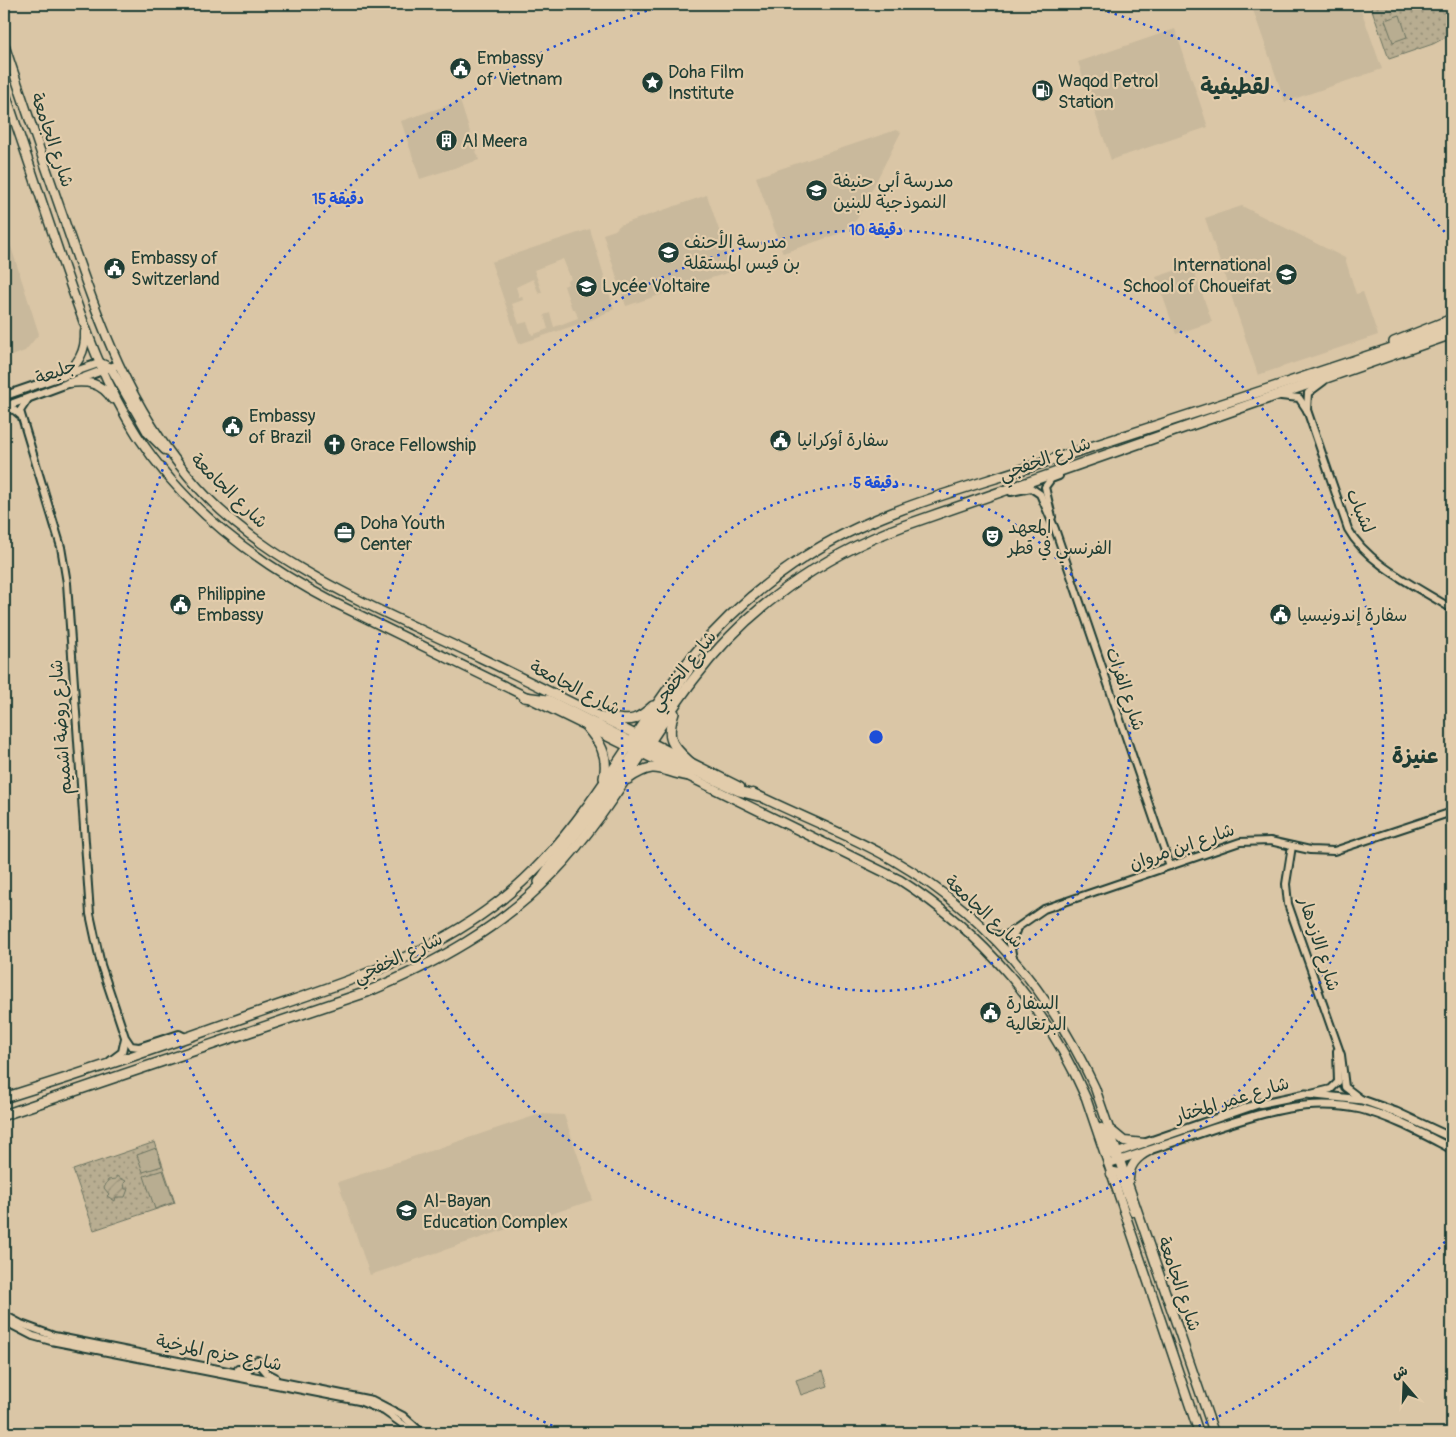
<svg xmlns="http://www.w3.org/2000/svg" width="1456" height="1437" viewBox="0 0 1456 1437" font-family="Pangolin,'Playpen Sans Arabic',sans-serif">
<defs>
<pattern id="park-dots" width="8" height="8" patternUnits="userSpaceOnUse" patternTransform="scale(1.25)"><rect width="8" height="8" fill="#b8ad91"/><path d="M2 2h.1M6 6h.1" fill="none" stroke="#958e77" stroke-width="1.8" stroke-linecap="round"/></pattern>
<pattern id="garden-furrows" width="10" height="10" patternUnits="userSpaceOnUse" patternTransform="scale(1.25)"><rect width="10" height="10" fill="#b8ad91"/><path d="M-1 1l2-2M0 10L10 0M9 11l2-2" fill="none" stroke="#958e77"/></pattern>
</defs>
<rect width="100%" height="100%" fill="#dac6a6"/>
<filter id="ink" filterUnits="userSpaceOnUse"><feTurbulence type="fractalNoise" baseFrequency=".02" numOctaves="2"/><feDisplacementMap in="SourceGraphic" scale="10" xChannelSelector="R" yChannelSelector="G"/><feConvolveMatrix kernelMatrix="1 2 1 2 8 2 1 2 1" color-interpolation-filters="sRGB"/></filter>
<g filter="url(#ink)">
<!-- built -->
<g fill="#c9b99c" fill-rule="evenodd">
<polygon points="1251,4 1359,4 1382,69 1285,102"/>
<polygon points="1175,29 1208,127 1111,160 1078,62"/>
<polygon points="460,101 479,160 420,179 401,121"/>
<polygon points="896,130 901,132 857,219 838,234 783,253 756,177"/>
<polygon points="707,195 733,271 626,306 603,234 615,230 620,225"/>
<polygon points="1242,206 1345,258 1356,294 1363,292 1378,335 1258,375 1205,218"/>
<polygon points="4,225 39,334 25,351 4,359"/>
<path d="M590,229L614,309L591,320L519,344L491,262ZM563,259L571,279L567,281L568,284L564,286L572,309H575L578,318L554,327L550,313L544,315L548,329L532,335L527,322L519,324L512,304L523,300L522,296L519,297L516,287L533,279L539,294L542,292L534,270Z"/>
<polygon points="1192,265 1212,322 1176,334 1156,277"/>
<polygon points="540,1114 564,1115 593,1200 370,1275 338,1182"/>
</g>
<!-- park -->
<g fill="url(#park-dots)" stroke="#6c7562">
<polygon points="1370,4 1452,4 1452,34 1433,44 1389,59"/>
<polygon points="155,1142 175,1203 94,1230 73,1170"/>
</g>
<!-- garden -->
<polygon fill="url(#garden-furrows)" stroke="#6c7562" points="116,1176 126,1181 124,1183 125,1189 128,1189 125,1197 116,1197 115,1201 107,1196 109,1194 104,1188 108,1180 116,1179"/>
<!-- pitch -->
<g fill="#b8ad91" stroke="#6c7562">
<polygon points="1400,15 1407,37 1393,42 1385,20"/>
<polygon points="156,1148 162,1166 143,1172 137,1155"/>
<polygon points="163,1170 174,1202 155,1209 144,1176"/>
<polygon points="823,1371 828,1386 801,1395 796,1380"/>
</g>
<g fill="none" stroke-linecap="round" stroke-linejoin="round">
<defs>
<g id="tertiary">
<path d="M1281,396L1299,398L1307,410L1348,529C1368,565 1418,587 1452,609"/>
<polyline points="28,399 20,411 61,547 67,583 90,914 101,965 125,1037 131,1046 139,1047 179,1034 187,1038"/>
<polyline points="4,409 14,410 20,415"/>
<polyline points="1307,410 1308,393 1324,381"/>
<polyline points="1011,492 1031,488 1040,494 1055,529 1170,866"/>
<polyline points="1052,517 1045,487 1051,479 1059,476"/>
<polyline points="1292,846 1286,884 1288,904 1341,1055 1345,1087 1362,1100"/>
<polyline points="991,934 1005,936 1044,909 1240,842 1270,841 1310,850 1334,851 1452,812"/>
<polyline points="1013,959 1010,943 1016,931"/>
<polyline points="110,1061 122,1052 125,1038"/>
<polyline points="1311,1094 1331,1089 1338,1082 1337,1051"/>
<polyline points="4,1315 21,1324 54,1336 372,1400 403,1416 422,1433"/>
<polyline points="4,1321 33,1336 51,1341 359,1401 384,1411 415,1433"/>
<polyline points="261,1366 267,1373 275,1377"/>
<polyline points="238,1369 248,1370 257,1360"/>
</g>
<g id="secondary">
<polyline points="4,396 100,363"/>
<polyline points="4,407 117,365"/>
<polyline points="1113,1154 1258,1104 1306,1094 1362,1100 1396,1112 1452,1138"/>
<path d="M1108,1164C1140,1153 1173,1142 1206,1131C1258,1114 1306,1097 1361,1109C1393,1117 1423,1134 1452,1149"/>
</g>
<g id="primary">
<path d="M4,44C25,107 47,171 69,234C100,323 127,403 189,477C260,564 382,610 481,658C568,700 654,744 740,787"/>
<path d="M4,89C23,145 42,201 61,258C82,318 102,381 137,435C185,509 254,561 331,601L900,880C983,933 1047,1008 1086,1098L1199,1433"/>
<polyline points="100,363 111,368 148,433 165,450"/>
<path d="M63,376C78,364 86,352 85,332"/>
<path d="M69,383C87,381 101,382 112,399"/>
<path d="M753,793C799,816 848,834 893,860C985,913 1051,993 1095,1088L1214,1433"/>
<polyline points="1101,1128 1111,1154 1120,1160"/>
<polyline points="1112,1131 1124,1141 1144,1143"/>
<polyline points="1111,1174 1114,1172 1119,1173 1134,1212"/>
<path d="M1129,1179C1129,1165 1137,1157 1149,1151"/>
</g>
<g id="trunk">
<polyline points="1394,342 1452,319"/>
<polyline points="524,697 548,700 635,744"/>
<path d="M674,713C665,739 672,746 691,763"/>
<path d="M601,718C627,717 629,728 653,706"/>
<path d="M585,725C600,742 609,755 604,778"/>
<polyline points="642,746 739,791 758,796"/>
<polyline points="642,749 643,739 689,669"/>
<path d="M628,779C659,757 662,774 691,776"/>
<polyline points="539,882 550,866 591,815 637,750 638,745 636,735"/>
<path d="M4,1098C87,1072 170,1044 253,1014C359,977 462,948 542,862C600,800 639,723 692,657C724,618 763,584 806,556C877,510 962,490 1042,463C1178,418 1316,374 1452,328"/>
<path d="M4,1115L367,992C436,963 501,928 553,873C608,816 645,743 693,680C746,609 820,557 903,526L1452,334"/>
</g>
</defs>
<!-- tertiary casing -->
<use href="#tertiary" stroke="#1f3d34" stroke-width="10"/>
<!-- secondary casing -->
<use href="#secondary" stroke="#1f3d34" stroke-width="11"/>
<!-- primary casing -->
<use href="#primary" stroke="#1f3d34" stroke-width="11"/>
<!-- trunk casing -->
<use href="#trunk" stroke="#1f3d34" stroke-width="12"/>
<!-- tertiary -->
<use href="#tertiary" stroke="#e2ccab" stroke-width="6"/>
<!-- secondary -->
<use href="#secondary" stroke="#e2ccab" stroke-width="7"/>
<!-- primary -->
<use href="#primary" stroke="#e2ccab" stroke-width="8"/>
<!-- trunk -->
<use href="#trunk" stroke="#e2ccab" stroke-width="9"/>
</g>
</g>
<!-- distance rings -->
<g fill="none" stroke="#1d4ed8" stroke-width="2.5" stroke-dasharray="2.5 5">
<circle cx="876" cy="737" r="254"/>
<circle cx="876" cy="737" r="507"/>
<path d="M1450 1236A761 761 0 0 1 1186 1432M566 1432A761 761 0 0 1 666 5M1086 5A761 761 0 0 1 1450 238"/>
</g>
<!-- icons -->
<defs>
<symbol id="civic-disc" viewBox="-11 -11 22 22"><circle r="9.5" fill="#1f3d34" stroke="#e2ccab"/><path d="M-.6-6.5H3V-4.5H.6V-3L4-1V1h2V6H-6V1h2V-1L-.6-3ZM-1.2 2.5V6h2.4V2.5Z" fill="#fff"/></symbol>
<symbol id="sight-disc" viewBox="-11 -11 22 22"><circle r="9.5" fill="#1f3d34" stroke="#e2ccab"/><path d="M0-6L1.8-2.2L6-1.7L2.9 1.2L3.7 5.4L0 3.3L-3.7 5.4L-2.9 1.2L-6-1.7L-1.8-2.2Z" fill="#fff"/></symbol>
<symbol id="fuel-disc" viewBox="-11 -11 22 22"><circle r="9.5" fill="#1f3d34" stroke="#e2ccab"/><path d="M-5.5-6h7V0h2V4h1.3V-2.5L3-4.5l.8-.8L6-3V5H2.5V1h-1V6h-7ZM-4.2-4.7v3.2H.2V-4.7Z" fill="#fff"/></symbol>
<symbol id="building-disc" viewBox="-11 -11 22 22"><circle r="9.5" fill="#1f3d34" stroke="#e2ccab"/><path d="M-4-6H4V6H1V3H-1V6H-4ZM-2.5-4.3h1.7v1.8h-1.7ZM.8-4.3h1.7v1.8H.8ZM-2.5-1h1.7V.8h-1.7ZM.8-1h1.7V.8H.8Z" fill="#fff"/></symbol>
<symbol id="school-disc" viewBox="-11 -11 22 22"><circle r="9.5" fill="#1f3d34" stroke="#e2ccab"/><path d="M0-5L7-2L0 1L-7-2ZM-4 1L0 2.5L4 1V4Q0 6-4 4Z" fill="#fff"/></symbol>
<symbol id="church-disc" viewBox="-11 -11 22 22"><circle r="9.5" fill="#1f3d34" stroke="#e2ccab"/><path d="M-1.2-6h2.4v3.5h3.3v2.4h-3.3V6h-2.4V-.1h-3.3v-2.4h3.3Z" fill="#fff"/></symbol>
<symbol id="office-disc" viewBox="-11 -11 22 22"><circle r="9.5" fill="#1f3d34" stroke="#e2ccab"/><path d="M-6-3h4V-5.5h4V-3h4V5H-6ZM-1-4.5V-3h2v-1.5ZM-6 0V1H6V0Z" fill="#fff"/></symbol>
<symbol id="theatre-disc" viewBox="-11 -11 22 22"><circle r="9.5" fill="#1f3d34" stroke="#e2ccab"/><path d="M-5-5.5Q0-4 5-5.5V0Q5 5 0 6Q-5 5-5 0ZM-3.3-2.5H-1v1.5H-3.3ZM1-2.5H3.3v1.5H1ZM-2.8 1Q0 5.5 2.8 1Z" fill="#fff"/></symbol>
</defs>
<g fill-rule="evenodd">
<use href="#civic-disc" x="448" y="56" width="25" height="25"/>
<use href="#sight-disc" x="640" y="70" width="25" height="25"/>
<use href="#fuel-disc" x="1030" y="78" width="25" height="25"/>
<use href="#building-disc" x="434" y="128" width="25" height="25"/>
<use href="#school-disc" x="804" y="178" width="25" height="25"/>
<use href="#school-disc" x="656" y="240" width="25" height="25"/>
<use href="#civic-disc" x="102" y="256" width="25" height="25"/>
<use href="#school-disc" x="1274" y="262" width="25" height="25"/>
<use href="#school-disc" x="574" y="274" width="25" height="25"/>
<use href="#civic-disc" x="220" y="414" width="25" height="25"/>
<use href="#civic-disc" x="768" y="428" width="25" height="25"/>
<use href="#church-disc" x="322" y="432" width="25" height="25"/>
<use href="#office-disc" x="332" y="520" width="25" height="25"/>
<use href="#theatre-disc" x="980" y="524" width="25" height="25"/>
<use href="#civic-disc" x="168" y="592" width="25" height="25"/>
<use href="#civic-disc" x="1268" y="602" width="25" height="25"/>
<use href="#civic-disc" x="978" y="1000" width="25" height="25"/>
<use href="#school-disc" x="394" y="1198" width="25" height="25"/>
</g>
<g text-anchor="middle" dominant-baseline="central" stroke-width="4.5" stroke-linejoin="round" paint-order="stroke">
<!-- poi labels -->
<g font-size="18" fill="#1f3d34" stroke="#e2ccab" text-anchor="start">
<text x="477" y="58">Embassy<tspan x="477" dy="21">of Vietnam</tspan></text>
<text x="668" y="72">Doha Film<tspan x="668" dy="21">Institute</tspan></text>
<text x="1058" y="81">Waqod Petrol<tspan x="1058" dy="21">Station</tspan></text>
<text x="462" y="141">Al Meera</text>
<text x="833" y="181">مدرسة أبي حنيفة<tspan x="833" dy="21">النموذجية للبنين</tspan></text>
<text x="684" y="242">مدرسة الأحنف<tspan x="684" dy="21">بن قيس المستقلة</tspan></text>
<text x="131" y="258">Embassy of<tspan x="131" dy="21">Switzerland</tspan></text>
<text x="1271" y="265" text-anchor="end">International<tspan x="1271" dy="21">School of Choueifat</tspan></text>
<text x="602" y="286">Lycée Voltaire</text>
<text x="249" y="416">Embassy<tspan x="249" dy="21">of Brazil</tspan></text>
<text x="797" y="440">سفارة أوكرانيا</text>
<text x="350" y="445">Grace Fellowship</text>
<text x="360" y="523">Doha Youth<tspan x="360" dy="21">Center</tspan></text>
<text x="1008" y="527">المعهد<tspan x="1008" dy="21">الفرنسي في قطر</tspan></text>
<text x="197" y="594">Philippine<tspan x="197" dy="21">Embassy</tspan></text>
<text x="1297" y="615">سفارة إندونيسيا</text>
<text x="1006" y="1003">السفارة<tspan x="1006" dy="21">البرتغالية</tspan></text>
<text x="423" y="1201">Al-Bayan<tspan x="423" dy="21">Education Complex</tspan></text>
</g>
<!-- street labels -->
<g font-size="18" fill="#1f3d34" stroke="#e2ccab">
<text transform="translate(52 140) rotate(71)">شارع الجامعة</text>
<text transform="translate(56 372) rotate(-20)">جليعة</text>
<text transform="translate(1045 459) rotate(-20)">شارع الخفجي</text>
<text transform="translate(229 491) rotate(44)">شارع الجامعة</text>
<text transform="translate(1360 511) rotate(67)">لشباب</text>
<text transform="translate(683 671) rotate(-52)">شارع الخفجي</text>
<text transform="translate(575 688) rotate(27)">شارع الجامعة</text>
<text transform="translate(1125 689) rotate(71)">شارع الفرات</text>
<text transform="translate(61 727) rotate(-94)">شارع روضة اشميم</text>
<text transform="translate(1182 847) rotate(-19)">شارع ابن مروان</text>
<text transform="translate(984 912) rotate(42)">شارع الجامعة</text>
<text transform="translate(1319 944) rotate(72)">شارع الازدهار</text>
<text transform="translate(398 958) rotate(-25)">شارع الخفجي</text>
<text transform="translate(1232 1100) rotate(-17)">شارع عمر المختار</text>
<text transform="translate(1179 1284) rotate(71)">شارع الجامعة</text>
<text transform="translate(219 1353) rotate(11)">شارع حزم المرخية</text>
</g>
<!-- district labels -->
<g font-size="22" font-weight="bold" fill="#1f3d34" stroke="#e2ccab">
<text x="1235" y="87">لقطيفية</text>
<text x="1415" y="756">عنيزة</text>
</g>
</g>
<circle cx="876" cy="737" r="8" fill="#1d4ed8" stroke="#e2ccab" stroke-width="2.5"/>
<g font-size="15" text-anchor="middle" font-weight="bold" fill="#1d4ed8" stroke="#e2ccab" stroke-width="4.5" stroke-linejoin="round" paint-order="stroke">
<text x="338" y="204">15 دقيقة</text>
<text x="876" y="235">10 دقيقة</text>
<text x="876" y="488">5 دقيقة</text>
</g>
<!-- margin -->
<rect width="1456" height="1437" fill="none" stroke="#e2ccab" stroke-width="20"/>
<rect x="10" y="10" width="1436" height="1417" fill="none" stroke="#1f3d34" stroke-width="2" filter="url(#ink)"/>
<!-- north arrow -->
<g transform="translate(1404 1384) rotate(341)" stroke="#e2ccab" stroke-width="4" paint-order="stroke">
<path d="M0-4L9 19L0 12L-9 19Z" fill="#1f3d34"/>
<text y="-8" font-size="14" font-weight="bold" text-anchor="middle" fill="#1f3d34">ش</text>
</g>
</svg>
